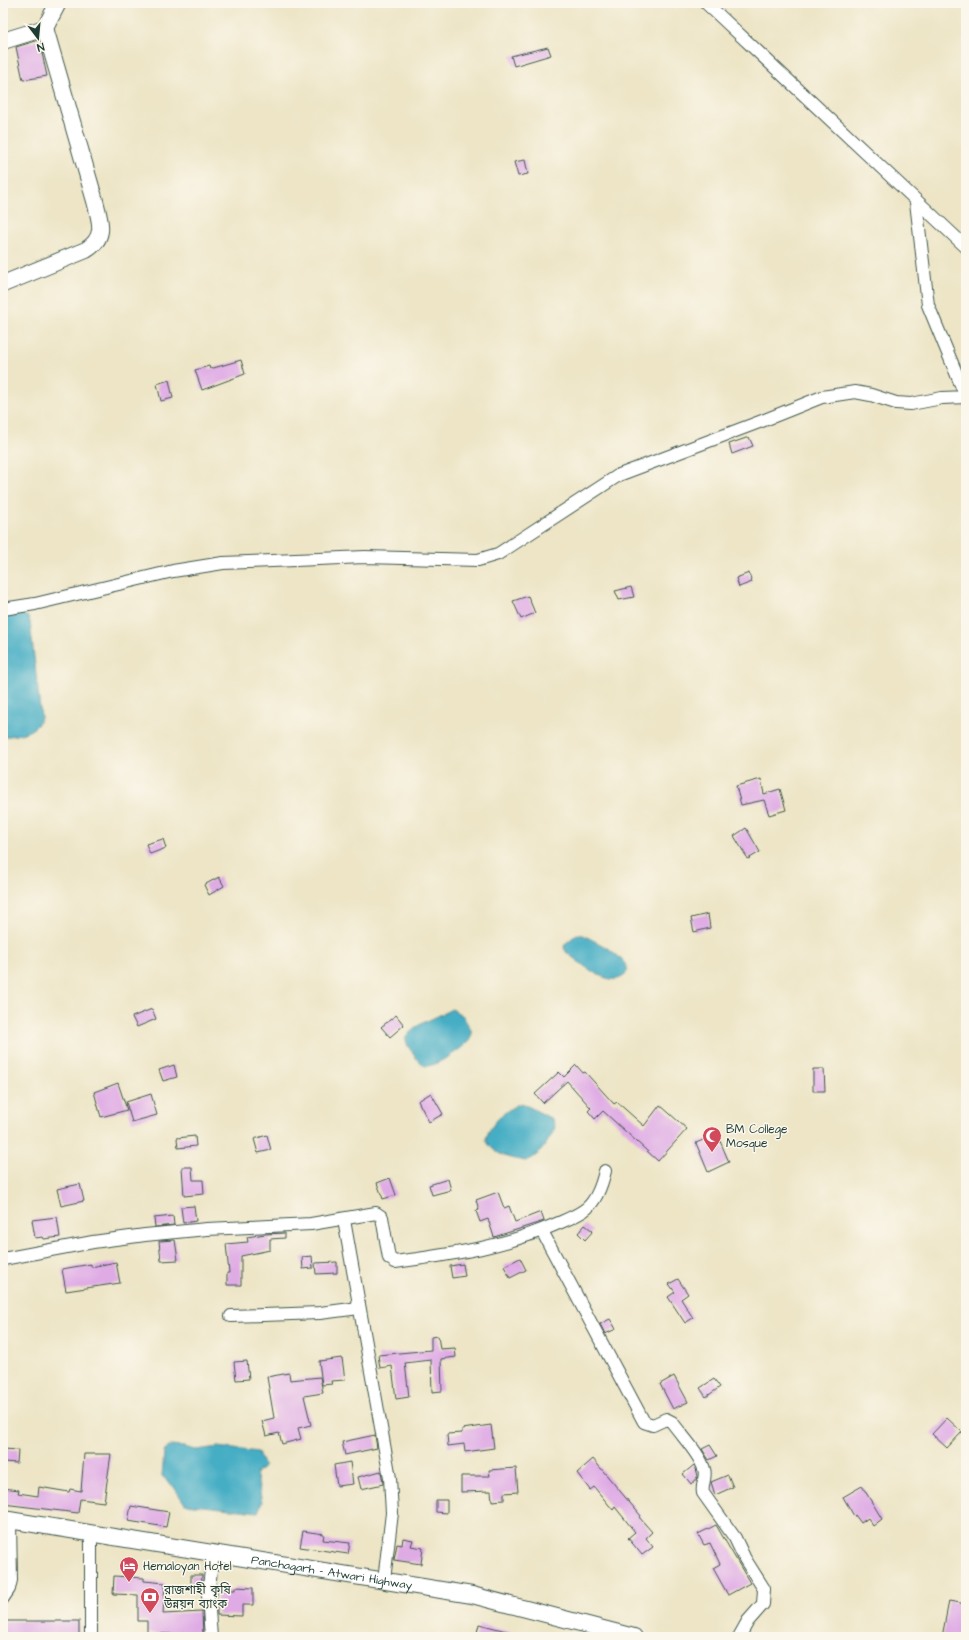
<svg xmlns="http://www.w3.org/2000/svg" width="969" height="1640" viewBox="0 0 969 1640" font-family="'Architects Daughter','Noto Sans Bengali',sans-serif">
<rect width="100%" height="100%" fill="#fbf7ec"/>
<filter id="ink" filterUnits="userSpaceOnUse"><feTurbulence type="fractalNoise" baseFrequency=".025" numOctaves="2"/><feDisplacementMap in="SourceGraphic" scale="8" xChannelSelector="R" yChannelSelector="G"/><feConvolveMatrix kernelMatrix="1 2 1 2 8 2 1 2 1" color-interpolation-filters="sRGB"/></filter>
<filter id="wash" filterUnits="userSpaceOnUse"><feTurbulence type="fractalNoise" baseFrequency=".012" numOctaves="4" result="noise"/><feDisplacementMap in="SourceGraphic" scale="16" xChannelSelector="R" yChannelSelector="G"/><feGaussianBlur stdDeviation="0.9" result="paint"/><feColorMatrix in="noise" values="0 0 0 0 0 0 0 0 0 0 0 0 0 0 0 0 0 1.4 0 .05"/><feComposite in="paint" operator="in"/></filter>
<g filter="url(#wash)">
<rect width="100%" height="100%" fill="#ede5c6"/>
<!-- water -->
<g fill="#45adc4" stroke="#32757c">
<path d="M23,614L28,617L30,622L41,717C37,733 17,735 3,737V615Z"/>
<path d="M577,934L583,935C598,943 622,953 628,970C616,995 581,963 567,953L564,948L565,944Z"/>
<path d="M452,1009L463,1016L472,1032C472,1036 470,1040 467,1043C461,1049 435,1067 426,1066C420,1064 416,1058 413,1053C409,1048 405,1043 406,1036L419,1025Z"/>
<path d="M522,1103L552,1119L555,1127C550,1140 539,1158 525,1161C510,1158 492,1155 486,1139C489,1125 508,1107 522,1103Z"/>
<polygon points="169,1446 184,1447 196,1450 218,1447 258,1452 264,1467 256,1473 262,1502 258,1512 185,1504 174,1487 162,1476 164,1452"/>
</g>
<g id="blocks">
<!-- building -->
<g fill="#dfabe5">
<polygon points="39,40 47,76 23,80 16,47"/>
<polygon points="548,47 551,55 514,66 511,56"/>
<polygon points="525,160 528,174 518,176 514,162"/>
<polygon points="241,360 245,374 202,390 195,370 209,366 210,369"/>
<polygon points="169,380 173,398 161,401 157,384"/>
<polygon points="749,437 753,446 732,454 729,444"/>
<polygon points="749,573 752,582 739,587 736,578"/>
<polygon points="631,587 634,597 619,600 615,591"/>
<polygon points="528,596 535,613 521,619 513,601"/>
<polygon points="761,779 764,794 780,789 786,810 769,815 764,800 741,805 736,786"/>
<polygon points="746,828 760,852 748,859 734,836"/>
<polygon points="163,839 166,848 150,854 146,844"/>
<polygon points="219,877 224,886 209,895 204,885"/>
<polygon points="708,914 710,928 694,932 691,918"/>
<polygon points="152,1009 156,1019 137,1027 132,1017"/>
<polygon points="396,1015 404,1025 390,1037 381,1027"/>
<polygon points="174,1065 177,1077 163,1081 159,1070"/>
<polygon points="576,1065 583,1073 585,1072 614,1104 617,1102 644,1126 660,1105 687,1129 658,1161 603,1111 595,1119 588,1111 591,1108 567,1081 543,1103 535,1094 559,1072 564,1077"/>
<polygon points="813,1069 824,1069 825,1091 813,1091"/>
<polygon points="118,1083 127,1110 101,1117 94,1092"/>
<polygon points="431,1093 443,1114 429,1122 418,1101"/>
<polygon points="151,1094 157,1115 132,1122 126,1102"/>
<polygon points="717,1134 729,1162 708,1172 696,1143"/>
<polygon points="267,1135 271,1150 258,1153 254,1139"/>
<polygon points="195,1136 196,1146 178,1148 177,1138"/>
<polygon points="182,1167 192,1167 193,1180 203,1180 204,1194 184,1196"/>
<polygon points="390,1178 396,1195 383,1199 377,1183"/>
<polygon points="448,1179 451,1190 432,1195 429,1185"/>
<polygon points="80,1184 84,1201 61,1206 57,1189"/>
<polygon points="498,1192 504,1208 509,1206 515,1222 541,1212 544,1221 494,1237 488,1219 480,1222 476,1211 479,1210 476,1200"/>
<polygon points="194,1206 196,1221 183,1223 181,1207"/>
<polygon points="173,1216 174,1225 155,1227 154,1218"/>
<polygon points="57,1217 60,1237 44,1239 43,1237 35,1238 32,1220"/>
<polygon points="585,1225 593,1231 585,1240 578,1233"/>
<polygon points="285,1233 285,1238 270,1239 270,1250 241,1256 241,1285 227,1285 227,1273 229,1273 226,1244 248,1242 247,1237 265,1234"/>
<polygon points="175,1240 178,1260 161,1261 159,1241"/>
<polygon points="312,1256 313,1268 303,1269 302,1257"/>
<polygon points="520,1258 526,1270 510,1278 504,1266"/>
<polygon points="116,1262 120,1283 66,1291 62,1269 91,1264 91,1267"/>
<polygon points="337,1262 337,1273 316,1274 315,1263"/>
<polygon points="463,1264 465,1276 452,1278 450,1266"/>
<polygon points="678,1279 688,1294 681,1299 693,1318 685,1323 668,1297 675,1292 669,1284"/>
<polygon points="610,1319 616,1329 605,1334 600,1324"/>
<polygon points="438,1336 440,1349 455,1348 456,1357 441,1359 442,1391 432,1392 431,1360 405,1363 409,1397 396,1399 392,1366 380,1368 378,1355 431,1350 431,1337"/>
<polygon points="342,1358 345,1380 331,1381 332,1384 322,1385 319,1361"/>
<polygon points="247,1361 249,1379 236,1380 234,1362"/>
<polygon points="289,1373 290,1380 320,1377 323,1393 304,1396 311,1425 298,1428 301,1439 282,1444 279,1433 266,1436 262,1421 274,1418 267,1377"/>
<polygon points="674,1376 688,1402 673,1409 660,1384"/>
<polygon points="714,1379 720,1387 706,1397 700,1388"/>
<polygon points="947,1418 962,1432 947,1448 932,1434"/>
<polygon points="491,1425 494,1448 465,1452 464,1444 448,1446 447,1434 462,1433 462,1429"/>
<polygon points="375,1435 377,1448 345,1455 342,1442"/>
<polygon points="710,1445 717,1456 709,1460 702,1449"/>
<polygon points="4,1449 18,1450 17,1463 3,1462"/>
<polygon points="84,1454 111,1454 104,1502 80,1499 78,1513 3,1504 3,1488 19,1490 18,1493 38,1496 39,1487 69,1492 70,1489 81,1491"/>
<polygon points="593,1459 641,1516 639,1517 652,1532 646,1538 653,1547 642,1555 628,1538 635,1532 615,1507 613,1510 594,1487 590,1490 577,1473"/>
<polygon points="350,1462 353,1484 337,1486 334,1465"/>
<polygon points="694,1465 697,1476 696,1480 691,1484 683,1474"/>
<polygon points="516,1468 518,1492 504,1493 504,1500 492,1501 491,1491 461,1492 461,1476 490,1476 489,1470"/>
<polygon points="381,1471 383,1484 361,1489 358,1477"/>
<polygon points="728,1475 733,1487 715,1495 711,1482"/>
<polygon points="862,1486 882,1519 873,1526 868,1518 861,1523 855,1515 854,1516 843,1497"/>
<polygon points="436,1500 447,1500 447,1513 436,1512"/>
<polygon points="131,1506 169,1512 166,1527 128,1521"/>
<polygon points="716,1525 750,1583 728,1595 713,1568 720,1564 710,1543 704,1545 698,1534"/>
<polygon points="303,1531 324,1534 323,1540 350,1543 348,1554 300,1547"/>
<polygon points="403,1538 413,1540 411,1546 423,1548 421,1564 394,1560 397,1544 402,1545"/>
<polygon points="191,1575 202,1575 201,1589 191,1589"/>
<polygon points="114,1576 144,1578 144,1581 165,1583 163,1614 202,1612 203,1634 171,1636 171,1634 147,1633 147,1621 138,1621 138,1595 113,1594"/>
<polygon points="235,1587 253,1588 253,1605 242,1605 242,1616 217,1615 217,1590 235,1590"/>
<polygon points="949,1601 966,1604 966,1637 942,1637"/>
<rect x="3" y="1621" width="76" height="16"/>
<polygon points="479,1624 514,1633 513,1637 476,1637"/>
</g>
</g>
</g>
<g filter="url(#ink)">
<use href="#blocks" fill-opacity="0" stroke="#3e564a" stroke-width="1"/>
<g fill="none" stroke-linecap="round" stroke-linejoin="round">
<defs>
<g id="street">
<polyline points="706,3 966,247"/>
<polyline points="3,609 35,604 173,571 223,563 365,557 478,560 498,554 619,475 762,421 822,397 855,392 871,395 896,403 911,404 942,398 966,397 928,305 916,202"/>
<polyline points="344,1220 390,1478 392,1513 384,1580"/>
<path d="M542,1231L644,1422L653,1425L666,1419L672,1422C681,1435 700,1454 704,1469C707,1476 701,1485 703,1493L735,1538L745,1559L764,1589L763,1604L748,1621L739,1637"/>
<path d="M3,1259L93,1242L145,1235L207,1229L311,1224L376,1213L382,1217L389,1258L395,1262C452,1254 501,1248 554,1225C565,1220 578,1216 587,1208C597,1199 602,1184 605,1171"/>
<polyline points="231,1316 320,1313 359,1308"/>
<polyline points="3,1598 9,1589 11,1580 10,1520"/>
<polyline points="91,1637 91,1534"/>
<polyline points="211,1637 208,1596 213,1553"/>
</g>
<g id="secondary">
<polyline points="45,28 58,3"/>
<path d="M3,41L45,28L95,201C100,221 107,237 86,250L3,284"/>
<path id="s1" d="M3,1519L472,1595L634,1637"/>
</g>
</defs>
<!-- street casing -->
<use href="#street" stroke="#3e564a" stroke-width="14"/>
<!-- secondary casing -->
<use href="#secondary" stroke="#3e564a" stroke-width="18"/>
<!-- street -->
<use href="#street" stroke="#fff" stroke-width="12"/>
<!-- secondary -->
<use href="#secondary" stroke="#fff" stroke-width="16"/>
</g>
</g>
<!-- icons -->
<defs>
<symbol id="mosque-pin" viewBox="-11 -11 22 30"><path d="M0 17L-7.5 6A9.5 9.5 0 1 1 7.5 6Z" fill="#d1495b" stroke="#fbf7ec"/><path d="M3.5-4.9A6 6 0 1 0 3.5 4.9A5 5 0 1 1 3.5-4.9Z" fill="#fff"/></symbol>
<symbol id="hotel-pin" viewBox="-11 -11 22 30"><path d="M0 17L-7.5 6A9.5 9.5 0 1 1 7.5 6Z" fill="#d1495b" stroke="#fbf7ec"/><path d="M-6-4.5h1.5V1H6V5H4.5V3h-9V5H-6ZM-4 0a1.8 1.8 0 1 1 3.6 0ZM.5 0V-2.5h3Q6-2.5 6 0Z" fill="#fff"/></symbol>
<symbol id="bank-pin" viewBox="-11 -11 22 30"><path d="M0 17L-7.5 6A9.5 9.5 0 1 1 7.5 6Z" fill="#d1495b" stroke="#fbf7ec"/><path d="M-6-4H6V4H-6ZM0-2.3a2.3 2.3 0 1 0 0 4.6a2.3 2.3 0 1 0 0-4.6Z" fill="#fff"/></symbol>
</defs>
<g fill-rule="evenodd">
<use href="#mosque-pin" x="701" y="1125" width="22" height="30"/>
<use href="#hotel-pin" x="118" y="1555" width="22" height="30"/>
<use href="#bank-pin" x="139" y="1586" width="22" height="30"/>
</g>
<g text-anchor="middle" dominant-baseline="central" stroke-width="3" stroke-linejoin="round" paint-order="stroke">
<!-- poi labels -->
<g font-size="12" fill="#1f3d34" stroke="#fbf7ec" text-anchor="start">
<text x="726" y="1129">BM College<tspan x="726" dy="14">Mosque</tspan></text>
<text x="143" y="1566">Hemaloyan Hotel</text>
<text x="164" y="1590">রাজশাহী কৃষি<tspan x="164" dy="14">উন্নয়ন ব্যাংক</tspan></text>
</g>
<!-- street labels -->
<g font-size="12" fill="#1f3d34" stroke="#fbf7ec">
<text stroke="none"><textPath href="#s1" startOffset="333">Panchagarh - Atwari Highway</textPath></text>
</g>
</g>
<!-- margin -->
<rect width="969" height="1640" fill="none" stroke="#fbf7ec" stroke-width="16"/>
<!-- north arrow -->
<g transform="translate(38 38) rotate(164)" stroke="#fbf7ec" stroke-width="3" paint-order="stroke">
<path d="M0-3L7 15L0 10L-7 15Z" fill="#1f3d34"/>
<text y="-6" font-size="11" font-weight="bold" text-anchor="middle" fill="#1f3d34">N</text>
</g>
</svg>
